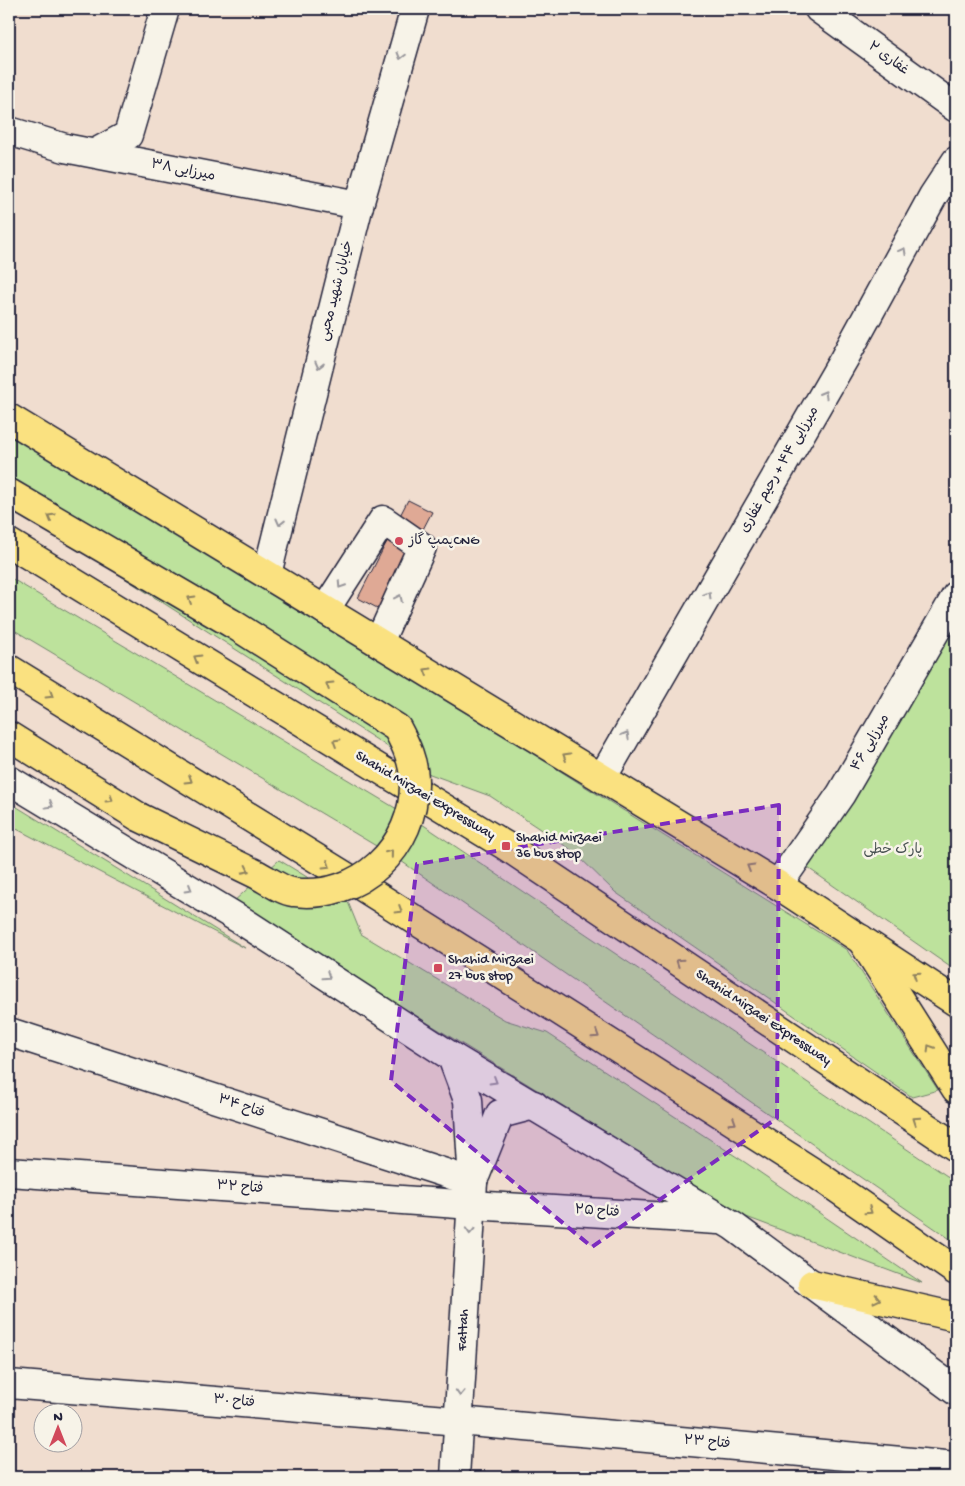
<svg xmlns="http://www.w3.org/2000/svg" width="965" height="1486" viewBox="0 0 965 1486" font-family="'Gochi Hand','Playpen Sans Arabic',sans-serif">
<rect width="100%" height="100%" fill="#f0ddcf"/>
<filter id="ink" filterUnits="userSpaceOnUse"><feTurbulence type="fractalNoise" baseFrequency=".02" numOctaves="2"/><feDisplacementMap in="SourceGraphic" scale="10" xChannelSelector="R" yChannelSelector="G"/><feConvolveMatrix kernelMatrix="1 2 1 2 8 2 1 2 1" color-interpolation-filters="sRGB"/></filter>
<g filter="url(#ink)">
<!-- green -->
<g fill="#bde29c" stroke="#70826c">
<polygon points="9,436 533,754 847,950 938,1090 912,1097 615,892 573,851 490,796 430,774 9,504"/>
<polygon points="9,577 422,824 956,1182 956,1243 398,859 9,627"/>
<polygon points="956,619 956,971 808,868"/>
<polygon points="9,802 245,948 9,825"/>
<polygon points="279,860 348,902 361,934 505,1020 547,1033 746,1163 922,1283 741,1215 232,903"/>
</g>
<!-- building -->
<polygon fill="#dfa995" stroke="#22223b" points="408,500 432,512 381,610 358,598"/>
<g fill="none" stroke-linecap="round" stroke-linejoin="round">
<defs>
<g id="minor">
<polyline points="819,9 956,108"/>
<polyline points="9,131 65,148 359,205"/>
<polyline points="95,153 128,135 165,9"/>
<polyline points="267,574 359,205 415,9"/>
<polyline points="325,610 383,520 422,547 379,642"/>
<polyline points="602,778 844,359 933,196 956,161"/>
<polyline points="9,780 244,922 452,1057 733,1226 956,1391"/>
<polyline points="778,885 841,794 956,596"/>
<polyline points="9,1032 473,1182"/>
<polyline points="452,1057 468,1100 473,1182 455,1477"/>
<polyline points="9,1172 472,1205 718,1220"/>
<polyline points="476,1174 500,1114 534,1105"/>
<polyline points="9,1384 459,1421 956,1466"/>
</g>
<polyline id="major" points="9,418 778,885 956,1002"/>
<g id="highway">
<polyline points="9,493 233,624"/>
<polyline points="9,543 506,846 956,1147"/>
<polyline points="9,669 358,884 555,1008 819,1176 956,1271"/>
<polyline points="9,736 139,817"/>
<polyline points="861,939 956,1089"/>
<polyline points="812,1284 956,1317"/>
</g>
</defs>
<!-- minor casing -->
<use href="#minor" stroke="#22223b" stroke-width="31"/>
<!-- major casing -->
<use href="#major" stroke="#22223b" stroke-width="31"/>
<!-- highway casing -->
<use href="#highway" stroke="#22223b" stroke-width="31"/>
<!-- minor -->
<use href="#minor" stroke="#f7f3e8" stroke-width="28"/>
<!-- major -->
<use href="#major" stroke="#fae180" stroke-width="28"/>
<!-- highway -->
<use href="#highway" stroke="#fae180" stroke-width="28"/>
<defs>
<path id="highway-bridge" d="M139,817C178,836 217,855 256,874C266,879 283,891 293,892C359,901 416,847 414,781C414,762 406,745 397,728L233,624"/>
</defs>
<!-- highway-bridge casing -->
<use href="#highway-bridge" stroke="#22223b" stroke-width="31" stroke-linecap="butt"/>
<!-- highway-bridge -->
<use href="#highway-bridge" stroke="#fae180" stroke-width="28"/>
</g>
<!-- one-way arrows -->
<defs><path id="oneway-chevron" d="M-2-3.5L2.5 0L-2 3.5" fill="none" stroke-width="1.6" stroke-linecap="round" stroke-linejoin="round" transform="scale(1.25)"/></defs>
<g stroke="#97959a">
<use href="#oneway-chevron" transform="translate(401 56) rotate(106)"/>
<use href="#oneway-chevron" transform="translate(903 251) rotate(-61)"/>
<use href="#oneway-chevron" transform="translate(319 365) rotate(104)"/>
<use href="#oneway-chevron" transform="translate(824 394) rotate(-60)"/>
<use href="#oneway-chevron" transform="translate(280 522) rotate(104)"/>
<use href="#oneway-chevron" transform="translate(341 585) rotate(123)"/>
<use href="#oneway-chevron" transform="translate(708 595) rotate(-60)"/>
<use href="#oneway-chevron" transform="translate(399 598) rotate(-65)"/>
<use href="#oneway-chevron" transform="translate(626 735) rotate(-60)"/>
<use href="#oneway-chevron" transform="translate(50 805) rotate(31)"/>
<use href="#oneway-chevron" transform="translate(189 889) rotate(31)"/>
<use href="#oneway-chevron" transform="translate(327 976) rotate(33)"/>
<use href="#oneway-chevron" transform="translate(494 1081) rotate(31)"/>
<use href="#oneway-chevron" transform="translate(470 1231) rotate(93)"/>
<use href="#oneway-chevron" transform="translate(460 1393) rotate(93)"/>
</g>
<g stroke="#8e825e">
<use href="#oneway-chevron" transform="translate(51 517) rotate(-150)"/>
<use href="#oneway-chevron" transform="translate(191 599) rotate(-150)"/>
<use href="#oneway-chevron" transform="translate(197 658) rotate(-149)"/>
<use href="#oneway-chevron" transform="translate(427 671) rotate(-149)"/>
<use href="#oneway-chevron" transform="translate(329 685) rotate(-148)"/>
<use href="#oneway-chevron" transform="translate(50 695) rotate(32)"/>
<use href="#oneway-chevron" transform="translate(336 742) rotate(-149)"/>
<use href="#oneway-chevron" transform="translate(566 756) rotate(-149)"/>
<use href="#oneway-chevron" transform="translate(189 780) rotate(32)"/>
<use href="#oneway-chevron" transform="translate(110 799) rotate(32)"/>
<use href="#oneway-chevron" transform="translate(390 853) rotate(-51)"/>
<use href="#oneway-chevron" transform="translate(327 865) rotate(32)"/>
<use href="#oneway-chevron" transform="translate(750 867) rotate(-149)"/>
<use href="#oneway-chevron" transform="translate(246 870) rotate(26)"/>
<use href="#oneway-chevron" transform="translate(399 910) rotate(32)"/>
<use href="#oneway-chevron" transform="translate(679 962) rotate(-146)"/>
<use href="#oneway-chevron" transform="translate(916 975) rotate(-147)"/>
<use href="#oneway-chevron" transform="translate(596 1035) rotate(33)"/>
<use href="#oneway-chevron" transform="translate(930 1048) rotate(-122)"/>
<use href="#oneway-chevron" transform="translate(916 1120) rotate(-146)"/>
<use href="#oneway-chevron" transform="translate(733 1122) rotate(33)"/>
<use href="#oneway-chevron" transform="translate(869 1211) rotate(34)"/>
<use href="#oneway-chevron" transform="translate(877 1299) rotate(13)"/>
</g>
</g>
<!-- marked area -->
<path fill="#7b2cbf" fill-opacity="0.2" stroke="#7b2cbf" stroke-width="4" stroke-dasharray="10 6" stroke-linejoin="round" d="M779,805L777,1118L592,1247L391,1081L417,864Z"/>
<!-- markers -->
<g fill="#d1495b" stroke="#f7f3e8" stroke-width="2">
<circle cx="399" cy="541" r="5"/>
<rect x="501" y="841" width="10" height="10" rx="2.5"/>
<rect x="433" y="963" width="10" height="10" rx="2.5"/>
</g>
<g text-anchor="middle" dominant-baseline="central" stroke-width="5" stroke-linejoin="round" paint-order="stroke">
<!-- street labels -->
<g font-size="14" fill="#22223b" stroke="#f7f3e8">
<text transform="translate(888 59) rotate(36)">غفاری ۲</text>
<text transform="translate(183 171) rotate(11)">میرزایی ۳۸</text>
<text transform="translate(337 291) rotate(-76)">خیابان شهید محبی</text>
<text transform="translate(780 470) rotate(-60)">میرزایی ۴۴ + رحیم غفاری</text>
<text transform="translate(871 743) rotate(-60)">میرزایی ۴۶</text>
<text transform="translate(425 796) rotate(31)">Shahid Mirzaei Expressway</text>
<text transform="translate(763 1018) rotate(34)">Shahid Mirzaei Expressway</text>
<text transform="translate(241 1107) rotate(18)">فتاح ۳۴</text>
<text transform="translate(240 1188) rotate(4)">فتاح ۳۲</text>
<text transform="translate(597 1212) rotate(4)">فتاح ۲۵</text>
<text transform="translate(464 1330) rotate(-87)">Fattah</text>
<text transform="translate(234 1402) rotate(5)">فتاح ۳۰</text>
<text transform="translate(707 1443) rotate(5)">فتاح ۲۳</text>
</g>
<!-- poi labels -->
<g font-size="14" fill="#22223b" stroke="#f7f3e8" text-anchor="start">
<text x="409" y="541">پمپ گازCNG</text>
<text x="516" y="838">Shahid Mirzaei<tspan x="516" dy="16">36 bus stop</tspan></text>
<text x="448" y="960">Shahid Mirzaei<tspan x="448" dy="16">27 bus stop</tspan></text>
</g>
<!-- park labels -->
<g font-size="14" fill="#495253" stroke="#f7f3e8">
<text x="893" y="850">پارک خطی</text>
</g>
</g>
<!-- margin -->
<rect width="965" height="1486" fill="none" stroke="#f7f3e8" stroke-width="30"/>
<rect x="15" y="15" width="935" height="1456" fill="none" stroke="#22223b" stroke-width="2" filter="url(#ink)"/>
<!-- north arrow -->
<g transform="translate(58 1428)"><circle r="24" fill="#f7f3e8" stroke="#a29fa3"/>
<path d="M0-4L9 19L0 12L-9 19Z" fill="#d1495b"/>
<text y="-8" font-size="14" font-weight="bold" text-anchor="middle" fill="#22223b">N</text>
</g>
</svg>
